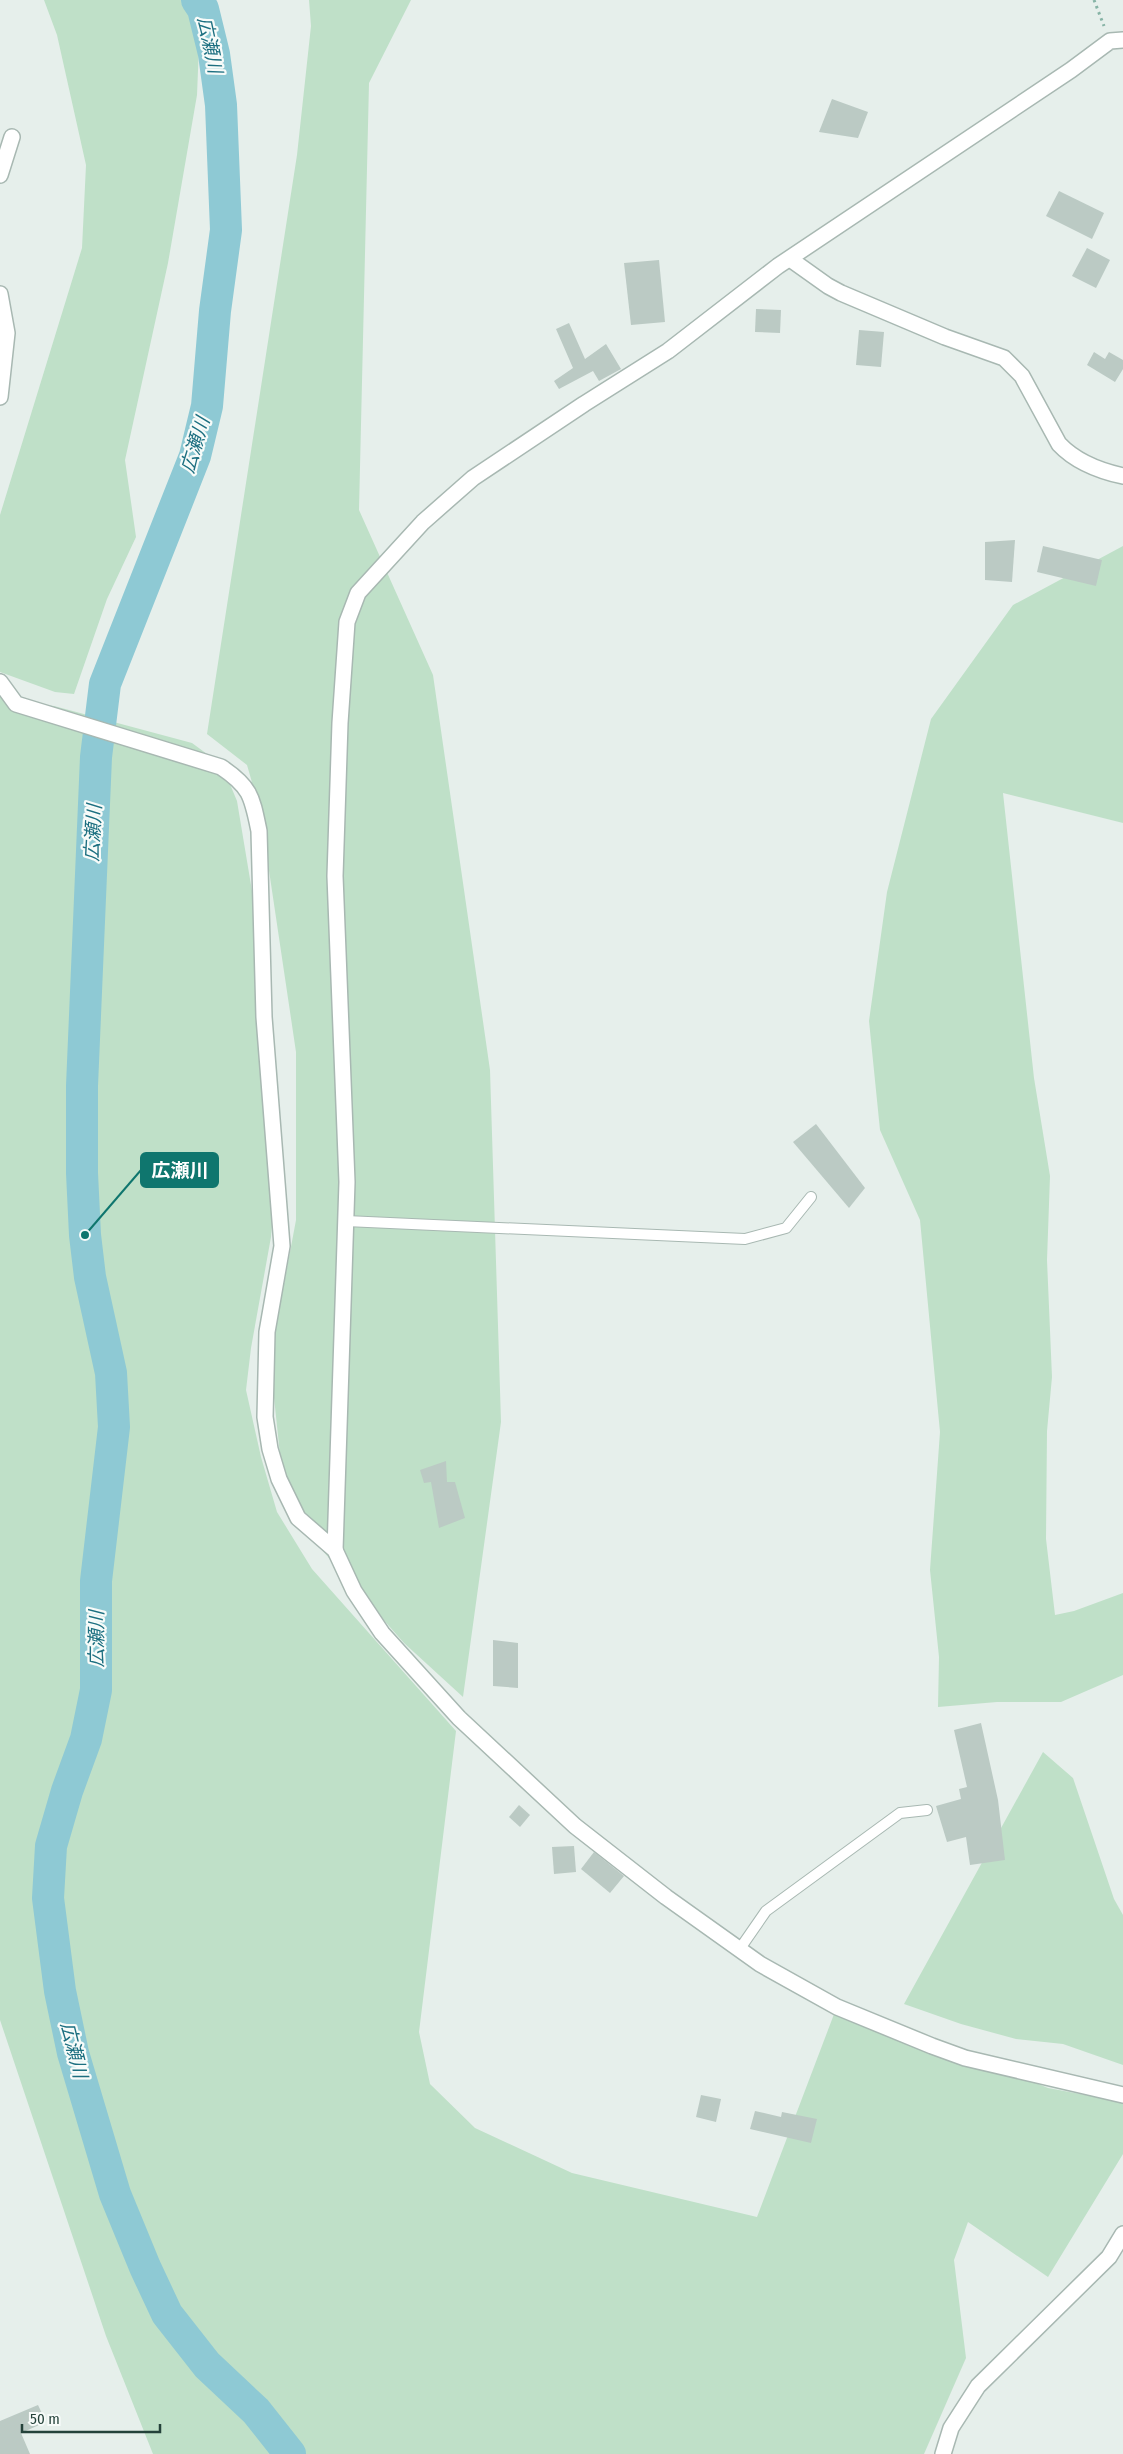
<svg xmlns="http://www.w3.org/2000/svg" width="1123" height="2454" viewBox="0 0 1123 2454" font-family="'Fira Sans Condensed','Noto Sans JP',sans-serif">
<rect width="100%" height="100%" fill="#e6efeb"/>
<!-- green -->
<g fill="#bfe0c8">
<polygon points="44,0 194,0 200,21 197,95 168,263 125,460 136,537 107,599 74,694 55,692 0,672 0,515 82,248 86,165 57,35"/>
<polygon points="309,0 411,0 369,83 359,510 433,675 490,1070 501,1422 463,1697 404,1643 321,1549 282,1474 270,1359 296,1220 296,1052 260,810 247,765 207,734 297,155 311,26"/>
<polygon points="1123,546 1123,823 1003,793 1034,1078 1050,1176 1047,1260 1052,1377 1047,1431 1046,1539 1055,1615 1074,1611 1123,1593 1123,1675 1061,1702 997,1702 938,1707 939,1657 930,1570 940,1432 920,1220 880,1130 869,1021 887,892 931,719 1013,605"/>
<polygon points="0,696 23,703 54,706 192,743 222,765 237,801 272,1011 276,1172 271,1237 251,1348 246,1390 261,1457 277,1512 312,1569 456,1731 419,2032 430,2084 475,2128 572,2173 757,2217 839,2001 1048,2088 1123,2102 1123,2154 1048,2277 968,2222 954,2260 966,2358 924,2454 153,2454 106,2336 0,2020"/>
<polygon points="1043,1752 1073,1778 1114,1899 1123,1915 1123,2065 1063,2044 1016,2039 961,2024 904,2004"/>
</g>
<g fill="none" stroke-linecap="round" stroke-linejoin="round">
<!-- river -->
<polyline stroke="#8ec9d4" stroke-width="32" points="197,0 203,9 214,54 221,105 226,230 215,311 207,406 195,456 105,684 96,757 82,1086 82,1173 85,1235 90,1277 111,1373 114,1427 96,1581 96,1690 86,1739 67,1791 51,1846 48,1898 60,1991 73,2053 115,2194 145,2267 167,2314 207,2365 256,2411 290,2454"/>
</g>
<!-- building -->
<g fill="#bbcac4">
<polygon points="832,99 868,112 858,138 819,132"/>
<polygon points="1059,191 1104,213 1092,239 1046,216"/>
<polygon points="1087,248 1110,260 1096,288 1072,276"/>
<polygon points="659,260 665,322 631,325 624,263"/>
<polygon points="756,309 781,310 780,333 755,332"/>
<polygon points="569,323 585,359 606,344 621,369 599,381 593,371 559,389 554,381 573,368 556,329"/>
<polygon points="859,330 884,332 881,367 856,365"/>
<polygon points="1094,352 1105,359 1109,352 1123,360 1123,369 1115,382 1087,365"/>
<polygon points="1015,540 1012,582 985,580 985,542"/>
<polygon points="1043,546 1102,560 1096,586 1037,572"/>
<polygon points="816,1124 865,1188 849,1208 793,1142"/>
<polygon points="446,1461 447,1482 455,1482 465,1518 439,1528 431,1482 424,1483 420,1470"/>
<polygon points="493,1640 518,1643 518,1688 493,1686"/>
<polygon points="981,1723 998,1800 1005,1860 970,1865 966,1837 947,1842 936,1806 961,1799 959,1789 967,1787 954,1730"/>
<polygon points="519,1805 530,1815 520,1827 509,1817"/>
<polygon points="574,1846 576,1872 554,1874 552,1847"/>
<polygon points="594,1852 624,1876 610,1893 581,1869"/>
<polygon points="701,2095 721,2099 716,2122 696,2117"/>
<polygon points="755,2111 781,2117 782,2112 817,2119 811,2143 750,2129"/>
<polygon points="38,2405 46,2422 21,2433 30,2454 0,2454 0,2421"/>
</g>
<g fill="none" stroke-linecap="round" stroke-linejoin="round">
<defs>
<g id="service">
<polyline points="346,1221 745,1239 786,1228 811,1197"/>
<polyline points="739,1950 766,1911 900,1813 927,1810"/>
</g>
<g id="minor">
<polyline points="0,175 12,137"/>
<path d="M790,259L828,286L841,293L945,337L1004,358L1022,376L1059,444C1075,461 1100,471 1123,476"/>
<polyline points="0,294 7,333 0,397"/>
<path d="M0,682L16,704L221,767C251,787 252,797 259,831L264,1017L282,1246L267,1332L265,1417L270,1449L279,1479L298,1518L335,1550L354,1591L382,1633L459,1718L575,1826L666,1897L760,1964L837,2007L932,2046L965,2058L1123,2095"/>
<polyline points="335,1550 347,1182 335,876 340,723 347,622 358,593 423,522 473,478 584,404 668,351 778,266 1071,70 1110,41 1123,40"/>
</g>
<polyline id="tertiary" points="943,2454 951,2428 978,2386 1109,2257 1123,2234"/>
</defs>
<!-- service casing -->
<use href="#service" stroke="#a8b8b2" stroke-width="12"/>
<!-- minor casing -->
<use href="#minor" stroke="#a8b8b2" stroke-width="18"/>
<!-- tertiary casing -->
<use href="#tertiary" stroke="#a8b8b2" stroke-width="18"/>
<!-- path -->
<polyline stroke="#86b3a5" stroke-width="3" stroke-dasharray="2.5 4" stroke-linecap="butt" points="1094,0 1104,26"/>
<!-- service -->
<use href="#service" stroke="#fff" stroke-width="10"/>
<!-- minor -->
<use href="#minor" stroke="#fff" stroke-width="15"/>
<!-- tertiary -->
<use href="#tertiary" stroke="#fff" stroke-width="15"/>
</g>
<g text-anchor="middle" dominant-baseline="central" stroke-width="4.5" stroke-linejoin="round" paint-order="stroke">
<!-- water labels -->
<g font-size="19" font-style="italic" fill="#1c6f80" stroke="#f7fbf9">
<text transform="translate(210 45) rotate(78)">広瀬川</text>
<text transform="translate(195 445) rotate(-73)">広瀬川</text>
<text transform="translate(93 833) rotate(-87)">広瀬川</text>
<text transform="translate(96 1639) rotate(-90)">広瀬川</text>
<text transform="translate(74 2050) rotate(76)">広瀬川</text>
</g>
</g>
<!-- callouts -->
<path fill="none" stroke="#0f766e" stroke-width="2" d="M85 1235L141 1170"/>
<circle fill="#0f766e" stroke="#f7fbf9" stroke-width="2" cx="85" cy="1235" r="5"/>
<rect fill="#0f766e" stroke="#0f766e" stroke-width="2" x="141" y="1153" width="77" height="34" rx="5"/>
<g font-size="19" text-anchor="middle" font-weight="bold" fill="#fff">
<text x="180" y="1177">広瀬川</text>
</g>
<!-- scale -->
<path d="M22 2424v8h138v-8" fill="none" stroke="#24423a" stroke-width="2.5"/>
<text x="30" y="2424" font-size="15" fill="#24423a" stroke="#f7fbf9" stroke-width="4" paint-order="stroke">50 m</text>
</svg>
